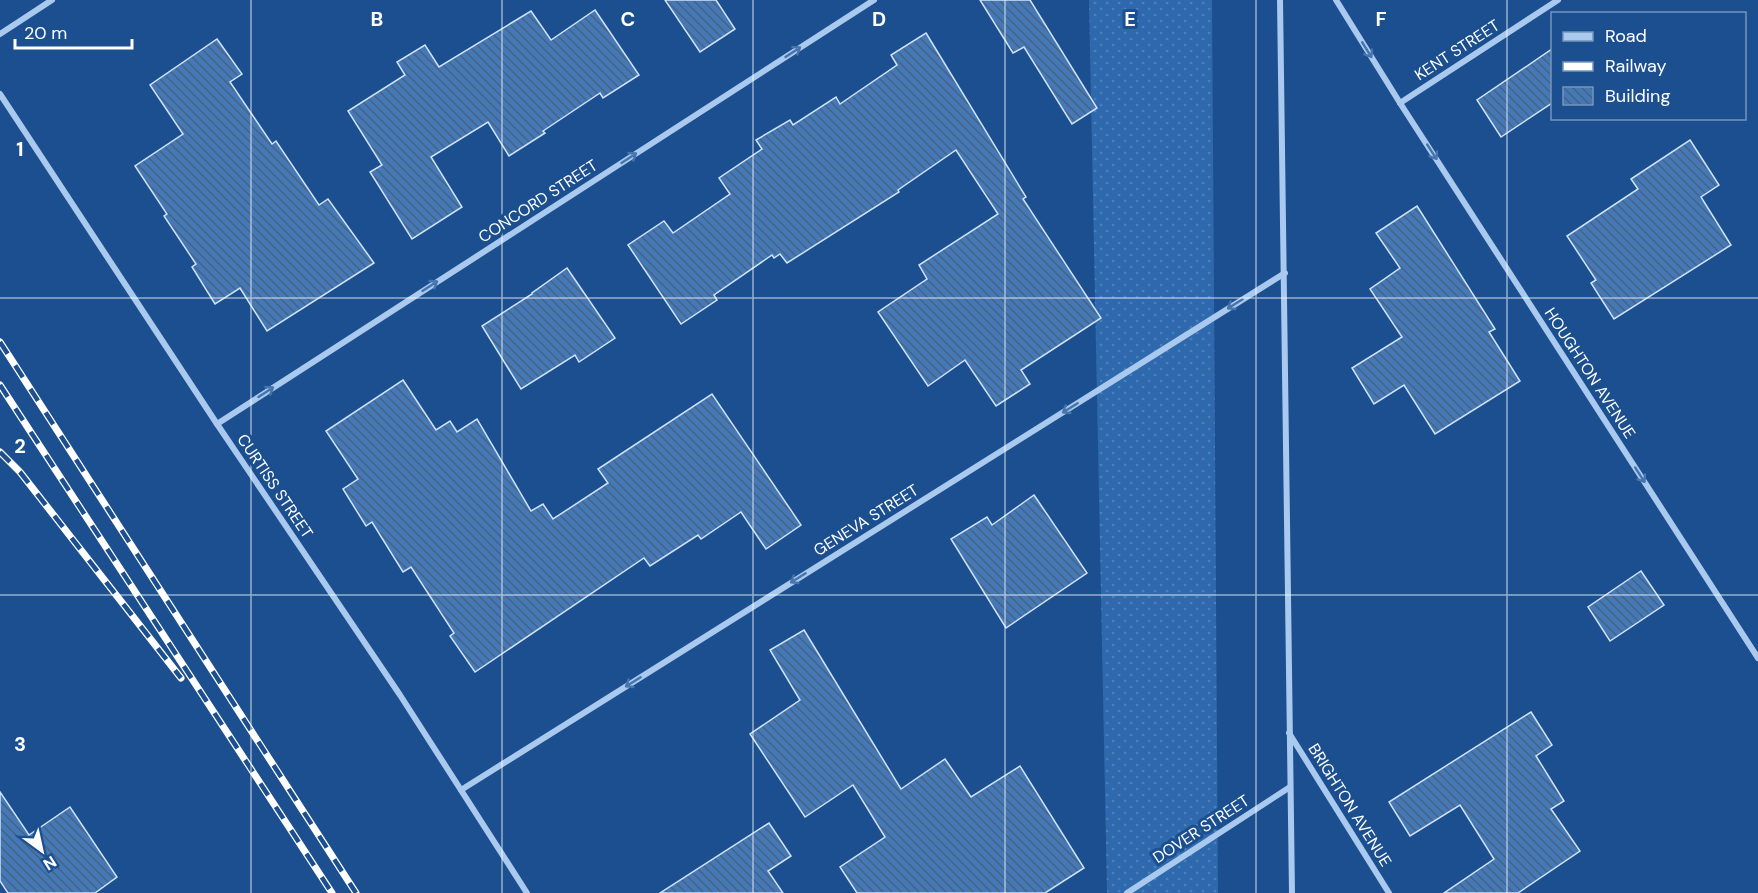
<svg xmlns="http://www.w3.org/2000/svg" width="1758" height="893" viewBox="0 0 1758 893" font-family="'DM Sans',sans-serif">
<defs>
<pattern id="grass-dots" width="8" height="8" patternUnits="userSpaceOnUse" patternTransform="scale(1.5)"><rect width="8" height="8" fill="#2e69ad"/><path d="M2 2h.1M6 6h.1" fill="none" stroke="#4d80b9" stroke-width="1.8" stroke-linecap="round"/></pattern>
<pattern id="building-back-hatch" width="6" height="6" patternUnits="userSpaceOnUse" patternTransform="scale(1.5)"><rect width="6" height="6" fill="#4478b7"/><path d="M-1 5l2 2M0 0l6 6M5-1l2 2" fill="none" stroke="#486282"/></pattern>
</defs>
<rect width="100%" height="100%" fill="#1b4f8f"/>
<!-- grass -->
<polygon fill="url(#grass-dots)" points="1089,0 1212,0 1218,893 1107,893"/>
<!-- building -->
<g fill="url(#building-back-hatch)" stroke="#cfe3fa" stroke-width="1.5">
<polygon points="665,0 716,0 735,29 700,52"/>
<polygon points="980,0 1030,0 1097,108 1072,124 1024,47 1013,53"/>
<polygon points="595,10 639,75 603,98 600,93 543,131 545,133 509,156 488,122 431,157 462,207 412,239 370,172 382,165 348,111 405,75 397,62 425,45 439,67 531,11 551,40"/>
<polygon points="926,33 1026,197 1023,199 1101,318 1021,370 1030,384 996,406 965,360 928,386 878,312 927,279 919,265 998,214 956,150 898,190 899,192 787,263 780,254 774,258 772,255 714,295 717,300 681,324 628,245 664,221 673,233 730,194 719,178 762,149 756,140 790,120 793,125 836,97 840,104 897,65 891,55"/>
<polygon points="217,39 242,74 230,82 272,144 276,141 319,205 328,199 374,263 267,331 240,288 215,304 192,267 196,264 164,216 167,214 135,166 183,134 150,85"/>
<polygon points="1552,49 1552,103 1501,137 1477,100"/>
<polygon points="1690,140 1719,185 1701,197 1731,245 1614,319 1591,283 1596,280 1567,236 1638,189 1631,179"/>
<polygon points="1417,206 1495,329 1489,332 1520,381 1435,434 1404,385 1374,404 1352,368 1402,337 1370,289 1400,268 1376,233"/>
<polygon points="567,268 615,338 579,362 575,355 521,389 482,326 532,294 532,293"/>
<polygon points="403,380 436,430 450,421 457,432 477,419 531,511 543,504 553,519 608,483 598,469 712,394 801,525 766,549 741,512 701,539 698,535 650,566 644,558 475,672 450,636 454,633 411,567 403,572 372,522 366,526 343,489 358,479 326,431"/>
<polygon points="1034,495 1087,573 1006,628 951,539 987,517 992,525"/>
<polygon points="1641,571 1664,605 1610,641 1588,607"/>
<polygon points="804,630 901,789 945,759 971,797 1020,766 1084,868 1045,893 857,893 840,867 885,837 853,785 805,817 750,734 800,700 770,650"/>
<polygon points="1531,712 1552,745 1536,756 1564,801 1551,809 1580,851 1518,893 1444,893 1494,859 1460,805 1410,836 1389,802"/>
<polygon points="0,792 29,835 70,807 117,877 95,893 8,893 0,881"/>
<polygon points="769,823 791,856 768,871 783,893 660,893"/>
</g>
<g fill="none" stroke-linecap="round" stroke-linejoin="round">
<!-- minor -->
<g stroke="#a9c9ee" stroke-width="6">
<polyline points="1280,0 1292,893"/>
<polyline points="1336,0 1400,103 1758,658"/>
<polyline points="0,34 52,0"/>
<polyline points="0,94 217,424 400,695 527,893"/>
<polyline points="1400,103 1558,0"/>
<polyline points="217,424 874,0"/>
<polyline points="1289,733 1389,893"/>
<polyline points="461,790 1285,273"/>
<polyline points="1127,893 1290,787"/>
</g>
<defs>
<g id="rail">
<polyline points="0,342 356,893"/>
<polyline points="0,385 332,893"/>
<polyline points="0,452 20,472 181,678"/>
</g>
</defs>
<!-- rail casing -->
<use href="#rail" stroke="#fff" stroke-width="7"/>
<!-- rail -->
<use href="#rail" stroke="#1b4f8f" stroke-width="4.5" stroke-dasharray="14" stroke-linecap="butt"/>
</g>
<!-- one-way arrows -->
<defs><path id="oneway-shaft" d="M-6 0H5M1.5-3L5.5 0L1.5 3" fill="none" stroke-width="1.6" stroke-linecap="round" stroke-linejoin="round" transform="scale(1.5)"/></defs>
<g stroke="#4674ac">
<use href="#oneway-shaft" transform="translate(1367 50) rotate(58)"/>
<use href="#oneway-shaft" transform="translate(793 52) rotate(-33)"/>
<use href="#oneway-shaft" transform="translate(1432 152) rotate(57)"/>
<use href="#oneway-shaft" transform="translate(629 158) rotate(-33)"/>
<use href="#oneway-shaft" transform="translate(430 286) rotate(-33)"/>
<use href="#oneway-shaft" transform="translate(1235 304) rotate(148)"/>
<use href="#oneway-shaft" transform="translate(266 392) rotate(-33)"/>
<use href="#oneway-shaft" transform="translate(1070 408) rotate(148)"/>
<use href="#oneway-shaft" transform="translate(1640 475) rotate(57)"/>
<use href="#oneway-shaft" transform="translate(798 578) rotate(148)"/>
<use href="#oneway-shaft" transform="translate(633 682) rotate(148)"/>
</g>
<!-- grid -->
<path fill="none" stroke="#fff" stroke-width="1.5" stroke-opacity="0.55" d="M251,0V893M502,0V893M753,0V893M1005,0V893M1256,0V893M1507,0V893M0,298H1758M0,595H1758"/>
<g text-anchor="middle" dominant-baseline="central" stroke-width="6" stroke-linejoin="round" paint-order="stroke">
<!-- street labels -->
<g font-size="16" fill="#fff" stroke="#1b4f8f">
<text transform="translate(1457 50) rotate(-33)">KENT STREET</text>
<text transform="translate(538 201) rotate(-33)">CONCORD STREET</text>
<text transform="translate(1590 373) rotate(57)">HOUGHTON AVENUE</text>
<text transform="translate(275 486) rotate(56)">CURTISS STREET</text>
<text transform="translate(866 520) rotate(-32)">GENEVA STREET</text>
<text transform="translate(1350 805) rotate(58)">BRIGHTON AVENUE</text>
<text transform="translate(1201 829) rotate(-33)">DOVER STREET</text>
</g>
</g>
<g font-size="20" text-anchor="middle" font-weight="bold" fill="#fff" stroke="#1b4f8f" stroke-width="6" stroke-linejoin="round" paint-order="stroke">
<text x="377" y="26">B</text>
<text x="628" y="26">C</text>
<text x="879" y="26">D</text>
<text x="1130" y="26">E</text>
<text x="1381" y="26">F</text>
<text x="20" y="156">1</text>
<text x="20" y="453">2</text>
<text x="20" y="751">3</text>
</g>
<!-- legend -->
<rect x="1551" y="12" width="195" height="108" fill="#1b4f8f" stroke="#7695bc" stroke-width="1.5"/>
<rect x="1563" y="32" width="30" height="9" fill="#a9c9ee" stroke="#7695bc" stroke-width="1.5"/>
<text x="1605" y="42" font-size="18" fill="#ffffff">Road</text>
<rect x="1563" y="62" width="30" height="9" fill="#ffffff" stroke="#7695bc" stroke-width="1.5"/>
<text x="1605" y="72" font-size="18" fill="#ffffff">Railway</text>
<rect x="1563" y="87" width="30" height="18" fill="url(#building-back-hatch)" stroke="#7695bc" stroke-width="1.5"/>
<text x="1605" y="102" font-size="18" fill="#ffffff">Building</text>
<!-- north arrow -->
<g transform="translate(42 851) rotate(147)" stroke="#1b4f8f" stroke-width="4.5" paint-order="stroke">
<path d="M0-4.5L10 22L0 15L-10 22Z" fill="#ffffff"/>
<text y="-9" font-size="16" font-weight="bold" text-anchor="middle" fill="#ffffff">N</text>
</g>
<!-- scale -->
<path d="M15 39v9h117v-9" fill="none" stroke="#ffffff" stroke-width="3"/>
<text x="24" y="39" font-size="18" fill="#ffffff" stroke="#1b4f8f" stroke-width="4.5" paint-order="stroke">20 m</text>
</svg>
